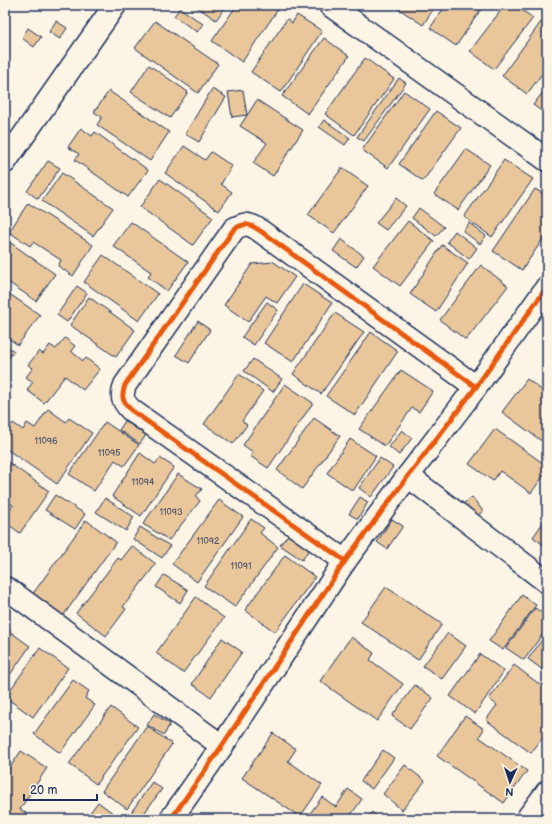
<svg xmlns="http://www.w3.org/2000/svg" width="552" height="824" viewBox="0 0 552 824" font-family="'Balsamiq Sans',sans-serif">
<rect width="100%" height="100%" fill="#fcf5e5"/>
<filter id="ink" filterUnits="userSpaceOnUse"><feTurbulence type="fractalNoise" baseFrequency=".025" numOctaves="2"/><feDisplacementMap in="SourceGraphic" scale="8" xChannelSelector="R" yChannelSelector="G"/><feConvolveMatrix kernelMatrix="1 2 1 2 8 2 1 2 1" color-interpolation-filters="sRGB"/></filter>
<g filter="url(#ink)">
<!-- building -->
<g fill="#e9c79b" stroke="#1b2f5e">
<polygon points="194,5 227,5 216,20"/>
<polygon points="237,5 281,5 242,62 212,41"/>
<polygon points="393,5 431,5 434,8 423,25"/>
<polygon points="446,5 484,5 456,46 430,28"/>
<polygon points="505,5 515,5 533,18 494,69 470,51"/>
<polygon points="180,8 203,24 197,32 174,16"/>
<polygon points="297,15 322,31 281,92 251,72 287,19 292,23"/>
<polygon points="56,21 67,28 60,39 49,32"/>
<polygon points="155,21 218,64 198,93 135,48"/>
<polygon points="541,22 547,27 547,67 527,94 502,76"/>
<polygon points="28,28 41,37 34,47 22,38"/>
<polygon points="324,38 349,56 308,114 282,96"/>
<polygon points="365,58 394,79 354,135 325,114"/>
<polygon points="149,65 188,92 170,118 131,92"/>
<polygon points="399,78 406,83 364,141 357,137"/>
<polygon points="547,87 547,115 533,105"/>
<polygon points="212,89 226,97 199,142 185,134"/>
<polygon points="243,90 247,115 232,117 228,92"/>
<polygon points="109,91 169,132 150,161 97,125 102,117 94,112"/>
<polygon points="404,91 430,109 388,168 362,150"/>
<polygon points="257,100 303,130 273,176 253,163 267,143 240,126"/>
<polygon points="436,111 461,128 423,181 399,164"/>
<polygon points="324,120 350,138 345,145 319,127"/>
<polygon points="81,128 92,136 95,132 148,170 128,197 75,160 79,154 68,147"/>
<polygon points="184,146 205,160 211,152 232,166 221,184 232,192 219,211 165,173"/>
<polygon points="466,149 490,165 458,210 434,194"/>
<polygon points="504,160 533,179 492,237 464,217"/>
<polygon points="48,161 60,168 38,199 27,191"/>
<polygon points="342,168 368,186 334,233 308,215"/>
<polygon points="62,173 113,208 93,236 42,201"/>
<polygon points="160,179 213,217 193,245 140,207"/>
<polygon points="535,189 547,196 547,233 522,270 493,251"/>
<polygon points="396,198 406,206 386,230 376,223"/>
<polygon points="28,203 93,245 73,276 58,266 61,260 33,242 30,246 9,232"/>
<polygon points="419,208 444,227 436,236 412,218"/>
<polygon points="408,221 434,241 400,286 373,266"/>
<polygon points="131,222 188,262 167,291 148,277 151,272 113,246"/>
<polygon points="469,223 486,236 480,244 463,231"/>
<polygon points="455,231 477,248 469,259 447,242"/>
<polygon points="5,239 55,274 36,301 5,280"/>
<polygon points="341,239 364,256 356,267 333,251"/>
<polygon points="442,245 468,263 436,312 410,294"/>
<polygon points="103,255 158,294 139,321 84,282"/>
<polygon points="274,262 295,277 277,303 266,296 248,322 224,305 252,264"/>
<polygon points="481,265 508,286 466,340 440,320"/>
<polygon points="303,284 332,303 293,362 264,343"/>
<polygon points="77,286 87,293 67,322 57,315"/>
<polygon points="5,291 40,315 18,345 5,336"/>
<polygon points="89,297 135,330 116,357 70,325"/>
<polygon points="267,302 278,310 254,345 242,337"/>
<polygon points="335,313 364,332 321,394 293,374"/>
<polygon points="198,321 210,330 189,363 176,355"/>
<polygon points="371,332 398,351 355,415 326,396"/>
<polygon points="65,338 75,346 71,351 83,361 86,358 100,369 83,390 65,376 44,403 27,390 33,382 26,377 33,368 28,365 39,351 43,354 50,345 56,349"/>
<polygon points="5,345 14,351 5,363"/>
<polygon points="253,359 282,379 273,392 244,371"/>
<polygon points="401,370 433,391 419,412 412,408 385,446 359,429"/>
<polygon points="239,374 263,391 242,421 247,425 233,444 204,424"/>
<polygon points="527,379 547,394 547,445 502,412"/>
<polygon points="285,384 313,403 268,468 250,456 253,452 243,445"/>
<polygon points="48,409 66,422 69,418 92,433 57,484 5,448 5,434 13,423 23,430 27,423 35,428"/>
<polygon points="314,418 340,436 302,489 277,470"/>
<polygon points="125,421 146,435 140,444 119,430"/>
<polygon points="105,422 139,445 124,466 115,460 94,491 69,474"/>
<polygon points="495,429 547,466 547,471 531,493 500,471 493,481 469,464"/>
<polygon points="402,430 412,438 399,455 389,447"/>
<polygon points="350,439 376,456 353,491 327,473"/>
<polygon points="140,453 155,464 160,458 174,467 141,516 112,496"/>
<polygon points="380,458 393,467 371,497 359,488"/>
<polygon points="5,460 49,491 20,533 5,522 5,516 13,505 5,500 7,498 5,497"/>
<polygon points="178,474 202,489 196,496 200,501 169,540 143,524"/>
<polygon points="55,495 85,514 75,529 45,510"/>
<polygon points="360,497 368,502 358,519 349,514"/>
<polygon points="472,497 483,511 477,516 463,504"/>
<polygon points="105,498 134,517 126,531 96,512"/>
<polygon points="219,500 243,517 197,582 172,564"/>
<polygon points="547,517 547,543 545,546 533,537"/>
<polygon points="251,519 264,528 260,533 278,547 235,607 204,586"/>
<polygon points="392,519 403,526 387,549 377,542"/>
<polygon points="86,520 116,542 63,616 32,595"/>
<polygon points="140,527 170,546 162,558 133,539"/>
<polygon points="288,535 309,550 302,560 280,545"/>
<polygon points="132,546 156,564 123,607 126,609 106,636 76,613 118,558 121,560"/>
<polygon points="285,555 315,577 275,632 245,610"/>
<polygon points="164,575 188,590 180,603 156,587"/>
<polygon points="386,587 442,624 418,660 361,622"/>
<polygon points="522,595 536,605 503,650 489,641"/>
<polygon points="196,597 224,618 183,673 156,653"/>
<polygon points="535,608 547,616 547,628 524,660 506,648"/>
<polygon points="5,628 30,646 5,682"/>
<polygon points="448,633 466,646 442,679 423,666"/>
<polygon points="547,633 547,673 528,659"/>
<polygon points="351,637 374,653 370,660 403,684 377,721 320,681"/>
<polygon points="222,638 242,652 211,697 192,684"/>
<polygon points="40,648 68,668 33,717 5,697"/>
<polygon points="480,654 504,671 475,714 450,696"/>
<polygon points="514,665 547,690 547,732 531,753 486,720 497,705 489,699"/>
<polygon points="73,680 89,691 85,698 95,705 60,753 34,734"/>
<polygon points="415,685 433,698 410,729 392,716"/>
<polygon points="111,707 138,727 96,784 69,764"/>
<polygon points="154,714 170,724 164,735 147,725"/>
<polygon points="465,716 484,729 479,737 527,771 504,803 437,756"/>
<polygon points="147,726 172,744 127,809 102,791"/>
<polygon points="273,733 296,749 288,761 322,785 300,817 242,778"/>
<polygon points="383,750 394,758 372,789 361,781"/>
<polygon points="21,751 47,768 20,809 26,813 22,819 5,819 5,775"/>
<polygon points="405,765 425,781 402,810 383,794"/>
<polygon points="152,782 162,789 140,819 137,819 130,814"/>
<polygon points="348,789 362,799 348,819 306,819 322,797 336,807"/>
<polygon points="98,802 121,819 85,819"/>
<polygon points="372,812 380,819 367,819"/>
</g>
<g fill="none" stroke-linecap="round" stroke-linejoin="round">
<defs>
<g id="minor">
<polyline points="330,5 547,160"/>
<polyline points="5,162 115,5"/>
<polyline points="408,476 547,582"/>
<path d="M345,561L131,410C122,400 121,398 125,385L234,229C245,223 248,223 259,230L476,387"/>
<polyline points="5,588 9,590 222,746"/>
<polyline points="171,819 222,746 345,561 408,476 476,387 547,287"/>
<polyline points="527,819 547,792"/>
</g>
</defs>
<!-- minor casing -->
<use href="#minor" stroke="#1b2f5e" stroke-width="25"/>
<!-- minor -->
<use href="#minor" stroke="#fcf5e5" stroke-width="22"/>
<defs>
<g id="cycleway">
<path d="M345,561L131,410C122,400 121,398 125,385L234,229C245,223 248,223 259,230L476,387"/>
<polyline points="171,819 222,746 345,561 408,476 476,387 547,287"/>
</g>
</defs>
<!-- cycleway casing -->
<use href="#cycleway" stroke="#fcf5e5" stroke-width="8"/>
<!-- cycleway -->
<use href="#cycleway" stroke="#e8590c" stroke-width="5"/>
</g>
</g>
<g text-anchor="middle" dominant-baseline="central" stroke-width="3" stroke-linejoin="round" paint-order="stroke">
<!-- number labels -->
<g font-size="9" fill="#4e556d">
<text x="46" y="441">11096</text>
<text x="109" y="453">11095</text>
<text x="143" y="482">11094</text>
<text x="171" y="512">11093</text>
<text x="208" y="541">11092</text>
<text x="241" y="566">11091</text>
</g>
</g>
<!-- margin -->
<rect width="552" height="824" fill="none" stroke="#fcf5e5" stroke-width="20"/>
<rect x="10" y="10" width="532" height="804" fill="none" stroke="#1b2f5e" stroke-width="1.5" filter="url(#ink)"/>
<!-- north arrow -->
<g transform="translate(510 782) rotate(183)" stroke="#fcf5e5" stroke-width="3" paint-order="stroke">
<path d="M0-3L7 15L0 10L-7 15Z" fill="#1b2f5e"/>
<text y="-6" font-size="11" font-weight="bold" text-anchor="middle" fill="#1b2f5e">N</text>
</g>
<!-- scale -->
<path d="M24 794v6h73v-6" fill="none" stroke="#1b2f5e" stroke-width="2"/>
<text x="30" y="794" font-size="12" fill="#1b2f5e" stroke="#fcf5e5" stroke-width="3" paint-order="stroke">20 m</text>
</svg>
